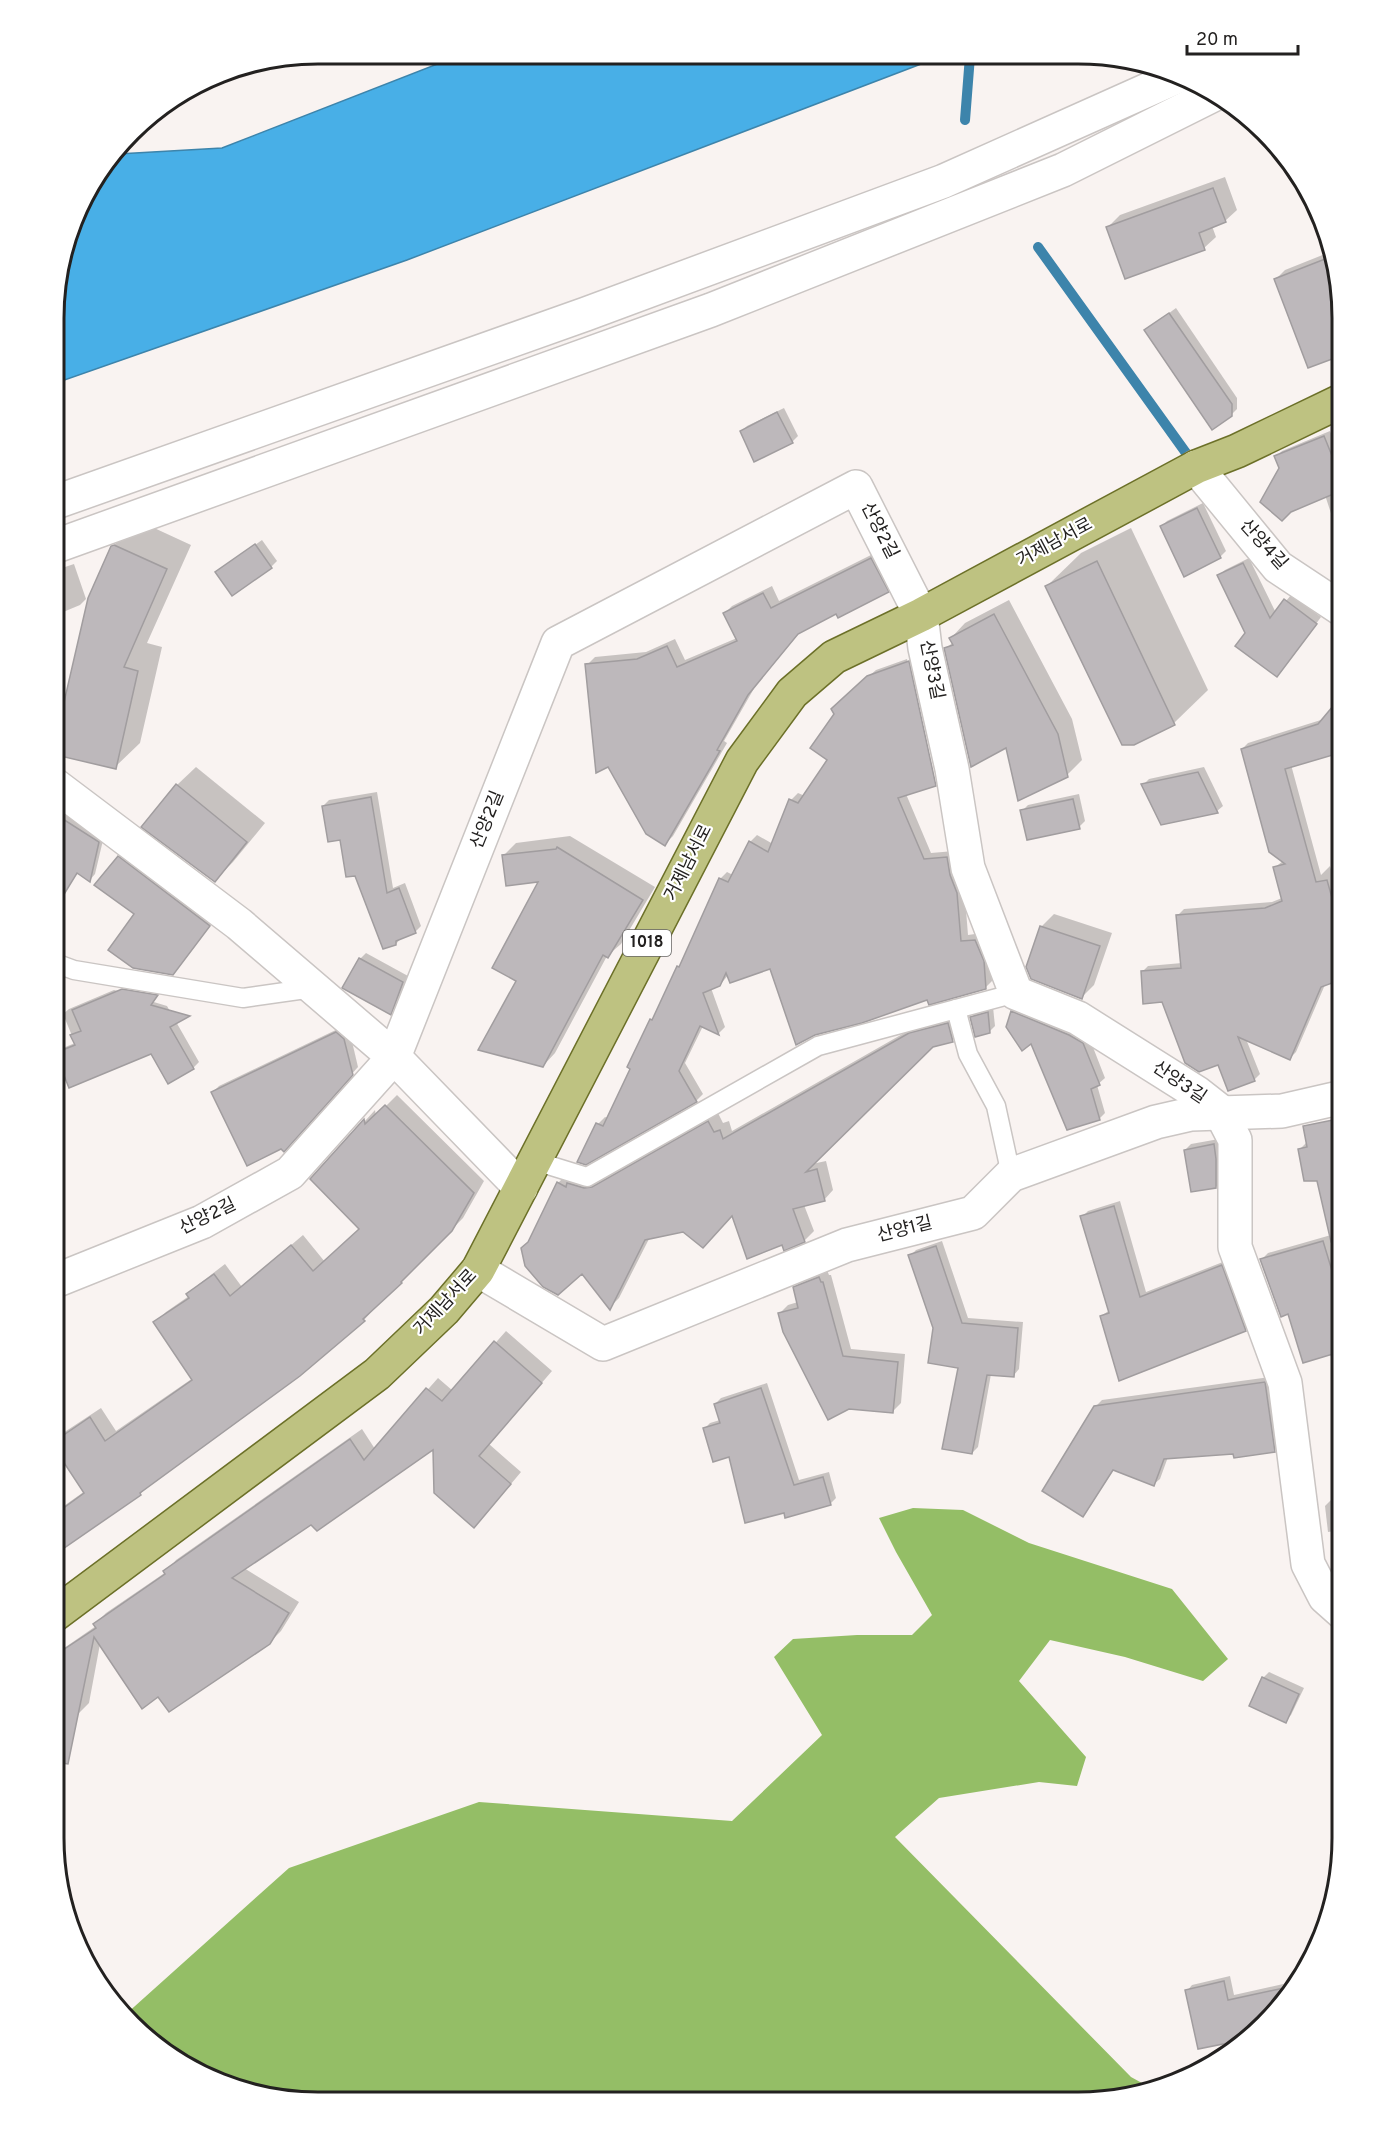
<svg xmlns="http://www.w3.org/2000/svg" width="1397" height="2156" viewBox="0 0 1397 2156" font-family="Overpass,'Noto Sans KR',sans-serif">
<rect width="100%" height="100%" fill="#f9f3f1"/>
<!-- forest -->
<polygon fill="#94be66" points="913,1508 963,1510 1029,1543 1172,1589 1228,1659 1203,1681 1125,1657 1050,1640 1019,1681 1086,1757 1077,1786 1039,1782 939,1798 895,1837 1131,2077 1151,2088 1079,2102 284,2100 217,2082 158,2048 125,2015 289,1868 479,1802 732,1821 822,1735 774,1657 793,1639 857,1635 912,1635 932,1615 896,1552 879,1518"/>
<!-- water -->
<polygon fill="#48afe7" stroke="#3d84ab" stroke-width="1.5" points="463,54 942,56 407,260 56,383 56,284 81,201 118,154 222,148"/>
<!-- shadow -->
<g fill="#0003">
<polygon points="1225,177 1237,210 1225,221 1212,226 1216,237 1204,248 1108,227 1120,215"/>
<polygon points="1330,252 1343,318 1276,279 1285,270"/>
<polygon points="1176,308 1237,398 1237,409 1231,415 1146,330"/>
<polygon points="784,408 798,436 792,442 741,432 747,426"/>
<polygon points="1330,431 1343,463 1343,550 1325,495 1281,468 1276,457 1282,451"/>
<polygon points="1203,503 1226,551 1220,557 1161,527 1167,521"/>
<polygon points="139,521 191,545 147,643 162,647 140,743 115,767 56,753 56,744 89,599 112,547"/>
<polygon points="1131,528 1208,690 1174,723 1133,743 1047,586 1081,553"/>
<polygon points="262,540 277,561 271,567 217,572"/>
<polygon points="879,551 896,583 888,591 837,612 800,632 756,685 724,741 727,743 673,836 665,844 587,665 595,657 646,652 675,639 685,660 737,638 724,614 732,606 772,586 779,601"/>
<polygon points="1249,558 1276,613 1291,595 1321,617 1283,669 1246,634 1219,575 1225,570"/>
<polygon points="74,564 86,599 80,605 56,615 56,570"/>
<polygon points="1009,600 1072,719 1082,760 1067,775 1007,746 946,649 953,642 951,638 965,623"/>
<polygon points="916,655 942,778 935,785 906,794 931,853 954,851 964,885 968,935 982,933 990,954 992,981 985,988 928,998 771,967 729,974 720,985 711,988 725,1027 719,1033 703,1026 685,1063 703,1094 696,1101 579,1161 598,1124 605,1117 608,1118 632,1068 651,1020 656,1015 678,967 682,963 720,879 727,872 733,875 750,842 757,835 773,844 791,800 798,793 805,796 829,760 839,702 876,670 907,659 933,782 937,782 909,658"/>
<polygon points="1343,698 1343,752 1341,751 1290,761 1321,875 1330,866 1343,911 1343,943 1296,1052 1290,1058 1246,1039 1260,1074 1254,1080 1218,1063 1163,1001 1142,972 1148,966 1182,963 1178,915 1184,909 1272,902 1282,898 1274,868 1283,861 1242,749 1248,743 1324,719"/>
<polygon points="196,767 265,823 233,862 215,880 177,785"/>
<polygon points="1204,767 1223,806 1217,811 1143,785 1149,779"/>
<polygon points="377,792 393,888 405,883 421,926 415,932 402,937 396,944 323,806 329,800"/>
<polygon points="1079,794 1085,821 1079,827 1022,811 1028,805"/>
<polygon points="55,806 104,836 95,874 90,880 79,872 73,878 55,867"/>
<polygon points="570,836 655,887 621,944 607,956 555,1053 543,1066 518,980 541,880 503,856 516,843"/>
<polygon points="125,851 215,919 173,973 136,914 119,857"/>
<polygon points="1054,914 1112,933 1094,985 1081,998 1028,967 1042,926"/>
<polygon points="366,953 408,976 396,1007 390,1013 360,959"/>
<polygon points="114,990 167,1006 199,1062 193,1068 168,1082 151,1052 57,1054 63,1048 75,1043 63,1014 69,1009"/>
<polygon points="1018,1006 1089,1037 1105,1078 1097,1085 1105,1113 1099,1119 1032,1042 1012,1012"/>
<polygon points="993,1007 995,1026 989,1032 971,1017 977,1012"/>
<polygon points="957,1014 962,1031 952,1041 932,1046 812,1164 826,1161 833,1190 824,1200 804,1205 814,1231 805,1240 785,1248 783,1243 733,1214 684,1230 650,1237 619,1298 610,1307 582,1272 530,1241 558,1183 567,1174 575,1177 718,1113 723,1123 729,1121 732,1131 920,1024"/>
<polygon points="342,1027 350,1033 358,1067 289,1144 213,1092 219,1086"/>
<polygon points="397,1095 484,1181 463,1218 401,1282 373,1308 374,1309 364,1320 151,1483 140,1494 61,1549 63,1552 54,1561 54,1513 85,1491 55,1447 55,1442 63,1433 101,1408 116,1431 193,1378 155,1323 166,1312 189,1296 188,1294 199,1284 225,1264 242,1287 303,1235 325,1262 360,1229 312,1179 375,1110 376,1116"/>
<polygon points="1343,1121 1343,1412 1330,1353 1289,1312 1261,1260 1268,1253 1331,1235 1318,1179 1299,1150 1306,1143"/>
<polygon points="1219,1139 1222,1181 1216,1187 1185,1150 1191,1144"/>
<polygon points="1120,1201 1146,1292 1228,1260 1251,1324 1245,1330 1101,1316 1110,1310 1082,1217 1088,1211"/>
<polygon points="942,1241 968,1318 1023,1322 1019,1369 1014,1375 991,1374 978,1447 972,1453 960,1366 910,1256 916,1250"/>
<polygon points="827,1270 829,1275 831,1275 851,1349 905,1354 901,1403 892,1412 780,1313 788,1305 798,1302 794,1288 803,1279"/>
<polygon points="506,1331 552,1371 489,1444 521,1472 485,1515 434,1447 311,1523 244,1568 299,1602 281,1631 269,1643 159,1695 100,1644 89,1703 77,1715 54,1731 54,1655 96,1626 95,1624 106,1613 166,1572 176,1560 362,1429 375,1449 438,1378 453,1391"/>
<polygon points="1270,1377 1280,1445 1274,1451 1168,1457 1160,1479 1154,1484 1114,1469 1088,1509 1083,1515 1095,1407 1102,1400"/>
<polygon points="767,1383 799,1480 829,1472 836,1498 830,1504 785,1512 704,1429 710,1423 720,1420 715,1404 721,1398"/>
<polygon points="1343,1499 1343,1530 1328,1532 1325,1506 1331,1500"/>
<polygon points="1269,1672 1304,1688 1291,1715 1285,1721 1263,1678"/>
<polygon points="1230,1976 1234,1995 1301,1980 1255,2032 1187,1991 1192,1985"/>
</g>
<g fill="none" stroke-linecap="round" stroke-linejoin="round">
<!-- stream -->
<g stroke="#3d84ab" stroke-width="10">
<polyline points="965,120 970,56"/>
<polyline points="1038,247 1194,464"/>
</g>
</g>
<!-- building -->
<g fill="#bdb8bb" stroke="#a19d9f" stroke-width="1.5">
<polygon points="1213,188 1226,222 1199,233 1205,250 1125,279 1106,227"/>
<polygon points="1325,259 1338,291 1343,318 1343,355 1308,368 1274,279"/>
<polygon points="1169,313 1232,404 1232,416 1212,430 1144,330"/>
<polygon points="777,412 793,443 754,462 740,431"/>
<polygon points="1324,436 1343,483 1343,490 1291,512 1282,521 1260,502 1279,468 1274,456"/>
<polygon points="1197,508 1221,558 1184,577 1160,526"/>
<polygon points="255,544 272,568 232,596 215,572"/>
<polygon points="114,545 167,569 124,667 138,671 116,769 56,755 56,737 88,598 111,546"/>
<polygon points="871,558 889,592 838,618 836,614 798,634 748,695 717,750 720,751 665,846 646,834 608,767 596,773 585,664 637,659 667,646 677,667 737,641 723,613 763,593 771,608"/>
<polygon points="1097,561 1175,725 1134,745 1122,745 1045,586"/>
<polygon points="1243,563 1270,618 1284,599 1317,624 1277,677 1235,646 1245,633 1217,575"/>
<polygon points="994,614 1058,734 1068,777 1018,801 1006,748 971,767 944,648 953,645 949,638"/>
<polygon points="909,661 936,786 898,798 924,859 947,857 950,875 957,893 961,941 975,940 984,961 986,989 929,1005 927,1000 862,1023 815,1035 796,1045 770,969 730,983 726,973 720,986 703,993 719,1035 700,1026 679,1071 697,1102 586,1165 577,1162 596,1123 603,1126 630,1069 627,1067 650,1019 652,1020 677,966 679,967 719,878 728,882 749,841 768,852 789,799 798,803 827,760 810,748 834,714 831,709 867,676"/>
<polygon points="1343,694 1343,752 1285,769 1316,882 1327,880 1343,937 1343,979 1321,987 1290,1060 1238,1037 1255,1081 1228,1091 1218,1065 1199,1072 1185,1063 1162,1002 1143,1004 1141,971 1181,968 1176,915 1265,908 1282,901 1273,867 1285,864 1269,852 1241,749 1318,724"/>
<polygon points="1198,772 1218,813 1161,825 1141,784"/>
<polygon points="176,784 247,842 215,882 141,827"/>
<polygon points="371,797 387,893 399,888 416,933 396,941 396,945 383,949 355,876 346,877 340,840 328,842 322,806"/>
<polygon points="1073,799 1080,829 1027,840 1020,810"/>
<polygon points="55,814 99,842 90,882 77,873 55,909"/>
<polygon points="557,847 643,900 608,958 603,955 543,1067 478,1050 516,981 492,968 538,882 506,886 502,855 556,849"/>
<polygon points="118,856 210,926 173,975 133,968 108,950 134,914 94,885"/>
<polygon points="1040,926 1100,946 1082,999 1031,979 1026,967"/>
<polygon points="359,958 403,982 391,1015 342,988"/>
<polygon points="122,989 158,995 151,1005 190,1016 170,1027 194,1069 168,1084 151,1054 69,1088 55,1053 75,1045 70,1035 81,1031 72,1010"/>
<polygon points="1011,1011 1069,1035 1083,1043 1100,1085 1091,1089 1100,1120 1067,1130 1031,1044 1022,1051 1006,1027"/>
<polygon points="988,1012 990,1033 975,1037 970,1017"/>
<polygon points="948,1023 953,1042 933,1047 806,1172 817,1169 825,1201 793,1209 805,1242 784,1251 782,1245 747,1259 732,1216 703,1248 683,1232 645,1240 610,1310 582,1274 558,1295 543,1287 525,1266 521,1248 528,1242 557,1182 566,1187 567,1183 584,1188 592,1187 708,1121 714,1132 720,1130 723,1139 909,1033"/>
<polygon points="336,1032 344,1039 353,1075 284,1152 281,1149 247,1166 211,1092"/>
<polygon points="385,1105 474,1193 452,1231 401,1282 402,1283 363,1319 365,1321 300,1376 140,1493 141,1495 54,1555 54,1515 84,1493 55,1449 55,1441 90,1417 105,1441 192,1380 153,1322 189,1298 186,1294 214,1274 230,1296 291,1245 313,1271 359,1229 310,1179 364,1119 365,1124"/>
<polygon points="1343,1118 1343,1240 1331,1242 1317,1181 1304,1181 1298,1149 1307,1147 1303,1126"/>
<polygon points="1214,1144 1216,1159 1216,1188 1191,1192 1184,1150"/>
<polygon points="1114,1206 1140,1297 1222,1265 1246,1331 1119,1381 1100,1316 1109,1313 1080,1216"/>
<polygon points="1323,1241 1343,1307 1343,1351 1303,1363 1288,1314 1281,1317 1260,1259"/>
<polygon points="936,1246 962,1323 1018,1328 1014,1377 987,1375 972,1454 942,1449 958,1368 928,1363 933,1328 908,1255"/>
<polygon points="819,1277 821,1282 823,1282 843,1356 898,1362 893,1413 849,1409 828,1420 783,1332 778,1313 798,1308 793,1287"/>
<polygon points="494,1341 542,1383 479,1456 511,1484 474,1528 434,1493 433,1450 317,1531 311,1525 232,1578 289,1613 270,1644 169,1712 158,1697 142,1709 94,1637 68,1764 54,1762 54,1656 96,1628 93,1624 165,1574 163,1571 350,1439 364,1460 426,1388 442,1401"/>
<polygon points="1265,1382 1275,1452 1234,1458 1233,1454 1164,1459 1154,1486 1113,1470 1083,1517 1042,1491 1094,1406"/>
<polygon points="761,1388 794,1485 823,1477 831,1505 785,1518 784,1513 745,1523 729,1457 713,1462 703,1428 720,1423 714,1404"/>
<polygon points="1262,1677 1299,1694 1286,1723 1249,1706"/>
<polygon points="1224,1981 1228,2000 1298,1985 1248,2039 1198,2049 1185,1990"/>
</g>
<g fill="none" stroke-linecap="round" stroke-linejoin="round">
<defs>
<g id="lane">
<polyline points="55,963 74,970 243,998 313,988"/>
<polyline points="956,1009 968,1054 996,1106 1011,1175"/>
<polyline points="535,1161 587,1177 818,1046 1016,993"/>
</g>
<g id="street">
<polyline points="1196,467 1278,567 1343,610"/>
<polyline points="56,786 239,924 394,1057 521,1188"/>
<polyline points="478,1270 603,1344 847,1245 973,1213 1011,1175 1156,1122 1191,1114 1282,1111 1343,1097"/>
<polyline points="55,1281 202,1222 290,1173 394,1057 558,643 856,487 921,615 925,648 952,769 968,868 1016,993 1078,1018 1197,1093 1220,1111 1235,1140 1235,1247 1285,1383 1308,1564 1325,1597 1343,1613"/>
</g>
<g id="secondary">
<polyline points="56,502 586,314 944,181 1181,75"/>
<polyline points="56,546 711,310 1063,170 1215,94"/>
</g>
<polyline id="primary" points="54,1615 377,1374 444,1310 478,1270 742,761 792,693 834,657 921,615 1196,467 1237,451 1343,400"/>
</defs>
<!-- lane casing -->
<use href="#lane" stroke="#cac5c3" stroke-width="21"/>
<!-- street casing -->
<use href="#street" stroke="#cac5c3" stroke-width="36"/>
<!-- secondary casing -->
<use href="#secondary" stroke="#cac5c3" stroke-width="36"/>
<!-- primary casing -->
<use href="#primary" stroke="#6c7028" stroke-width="36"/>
<!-- lane -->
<use href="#lane" stroke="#fff" stroke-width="18"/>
<!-- street -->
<use href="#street" stroke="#fff" stroke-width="33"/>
<!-- secondary -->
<use href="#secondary" stroke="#fff" stroke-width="33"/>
<!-- primary -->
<use href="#primary" stroke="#bec281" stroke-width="33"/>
</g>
<g text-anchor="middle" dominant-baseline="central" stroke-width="4.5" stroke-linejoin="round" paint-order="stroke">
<!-- shield labels -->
<rect fill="#fff" stroke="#656463" stroke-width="1.5" x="623" y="930" width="48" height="26" rx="4.5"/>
<g font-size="16" font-weight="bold" fill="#232120">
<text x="647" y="943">1018</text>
</g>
<!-- street labels -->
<g font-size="18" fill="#232120" stroke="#fff">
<text transform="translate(879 531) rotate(63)">산양2길</text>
<text transform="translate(1055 543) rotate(-28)">거제남서로</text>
<text transform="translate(1263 545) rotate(48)">산양4길</text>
<text transform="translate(931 670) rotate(79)">산양3길</text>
<text transform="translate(488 820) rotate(-68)">산양2길</text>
<text transform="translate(689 863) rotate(-63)">거제남서로</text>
<text transform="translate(1179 1083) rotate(34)">산양3길</text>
<text transform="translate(208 1217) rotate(-26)">산양2길</text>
<text transform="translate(905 1230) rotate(-14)">산양1길</text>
<text transform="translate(446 1303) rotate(-47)">거제남서로</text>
</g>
</g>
<!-- crop -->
<path d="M0 0H1397V2156H0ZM318 64H1078A254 254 0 0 1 1332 318V1838A254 254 0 0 1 1078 2092H318A254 254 0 0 1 64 1838V318A254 254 0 0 1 318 64Z" fill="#fff" fill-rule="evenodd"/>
<path fill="none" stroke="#232120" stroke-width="3" d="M318 64H1078A254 254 0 0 1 1332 318V1838A254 254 0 0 1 1078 2092H318A254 254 0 0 1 64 1838V318A254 254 0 0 1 318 64Z"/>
<!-- scale -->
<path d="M1187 45v9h111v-9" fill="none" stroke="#232120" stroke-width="3"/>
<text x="1196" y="45" font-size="18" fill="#232120" stroke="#ffffff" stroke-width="4.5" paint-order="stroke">20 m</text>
</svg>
